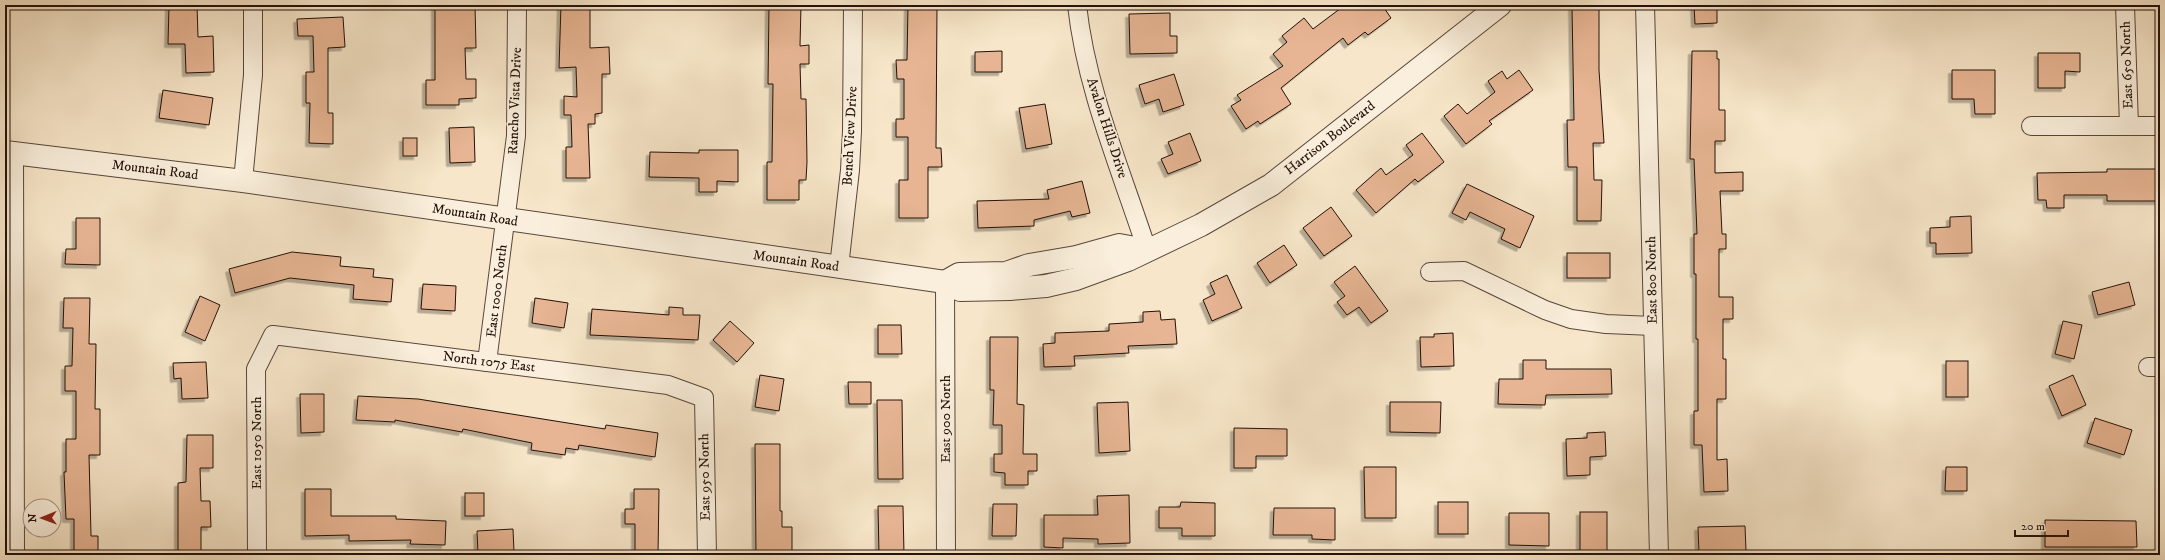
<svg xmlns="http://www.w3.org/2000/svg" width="2165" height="560" viewBox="0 0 2165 560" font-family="'IM FELL DW Pica',serif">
<defs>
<filter id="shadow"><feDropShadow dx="-3.5" dy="3.5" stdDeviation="0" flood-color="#0004"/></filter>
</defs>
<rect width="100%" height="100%" fill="#f7e6c9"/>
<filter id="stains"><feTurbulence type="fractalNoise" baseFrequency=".005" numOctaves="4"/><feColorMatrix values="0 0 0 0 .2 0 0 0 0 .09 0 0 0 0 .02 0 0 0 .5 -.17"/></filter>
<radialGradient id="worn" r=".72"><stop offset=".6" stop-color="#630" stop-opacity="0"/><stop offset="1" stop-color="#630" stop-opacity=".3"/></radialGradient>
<!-- building -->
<g fill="#e7b593" stroke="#23110a" filter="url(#shadow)">
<polygon points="169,5 197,5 198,37 213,36 214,72 186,73 185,44 168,44"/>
<polygon points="435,5 475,5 476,48 465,48 466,79 476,79 476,98 459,99 459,105 426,105 426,80 435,80"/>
<polygon points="561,5 590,5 590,48 609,47 610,74 602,74 602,113 595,114 595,124 588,124 590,178 566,178 566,147 572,147 571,115 564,115 564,96 577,97 576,67 559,68"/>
<polygon points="769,5 801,5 800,46 809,45 809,64 800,64 801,99 806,99 807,162 806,180 799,180 799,200 767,200 767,162 772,162 773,84 768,84"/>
<polygon points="908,5 937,5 936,148 941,148 942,167 928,167 928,218 899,218 899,180 908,180 908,137 896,137 896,119 904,119 904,79 897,79 896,60 907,60"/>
<polygon points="1345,5 1382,5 1391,18 1368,35 1365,32 1348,45 1343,38 1281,88 1291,104 1260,124 1258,121 1246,129 1231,106 1241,100 1237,95 1283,66 1273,54 1287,42 1282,36 1304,18 1313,29"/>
<polygon points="1694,5 1717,5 1717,23 1695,24"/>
<polygon points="1572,7 1599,7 1599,70 1604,143 1593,143 1594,180 1602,180 1601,221 1577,221 1577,167 1568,167 1567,120 1574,120"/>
<polygon points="1170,13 1170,36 1177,36 1177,53 1130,54 1129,14"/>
<polygon points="343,17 345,47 328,48 328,113 333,113 333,144 309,143 310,103 306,103 306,72 314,72 313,36 298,36 297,19"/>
<polygon points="1002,51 1002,72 975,72 975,52"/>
<polygon points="1692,51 1717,51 1717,59 1719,59 1719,110 1725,110 1725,141 1715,141 1715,173 1743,172 1743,191 1720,191 1722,234 1726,234 1726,249 1719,249 1719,297 1733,297 1733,319 1723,319 1723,359 1726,359 1726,399 1717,399 1717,460 1727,459 1728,491 1704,492 1702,445 1694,445 1694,411 1698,411 1698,339 1696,339 1696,274 1694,274 1694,234 1697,234 1694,159 1690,159"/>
<polygon points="2038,53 2080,53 2080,72 2065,71 2065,88 2038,88"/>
<polygon points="1519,70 1533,90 1489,121 1492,124 1466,144 1444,116 1458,104 1467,114 1495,92 1488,81 1502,71 1507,79"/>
<polygon points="1952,70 1995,70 1995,114 1975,114 1974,99 1952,99"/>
<polygon points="1174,74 1184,105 1163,112 1159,99 1145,104 1139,85"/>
<polygon points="163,90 213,98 209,125 159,118"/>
<polygon points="1045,104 1052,144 1026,149 1019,108"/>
<polygon points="474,127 475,162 450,163 449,128"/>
<polygon points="1190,133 1201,161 1168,174 1161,159 1173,154 1168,142"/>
<polygon points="1422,133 1444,162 1418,182 1415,179 1376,213 1356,190 1381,168 1386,175 1413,155 1406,145"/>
<rect x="403" y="138" width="14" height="18"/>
<polygon points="699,150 738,150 738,182 717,181 717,192 699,192 699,178 649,177 650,152 699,153"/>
<polygon points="2107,169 2160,169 2160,201 2107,201 2107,195 2064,195 2064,208 2047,208 2046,200 2038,200 2037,173 2107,172"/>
<polygon points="1082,181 1090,213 1072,217 1070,211 1034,220 1034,226 978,228 977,201 1049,199 1047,190"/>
<polygon points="1467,184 1534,216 1520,248 1501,239 1505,229 1470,212 1466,220 1452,213"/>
<polygon points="1331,207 1352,236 1324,256 1303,228"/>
<polygon points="1971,216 1972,253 1936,254 1936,243 1930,243 1930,228 1950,227 1950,217"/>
<polygon points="76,218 100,218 100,265 65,264 66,249 76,249"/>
<polygon points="1284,245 1297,265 1270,283 1257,263"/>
<polygon points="292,252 341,257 340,266 374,269 373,277 393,279 391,302 353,299 354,285 290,278 235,293 229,269"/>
<rect x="1567" y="253" width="43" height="25"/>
<polygon points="1355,266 1388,311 1371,323 1359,307 1347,315 1337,302 1345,296 1334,282"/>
<polygon points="1227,275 1242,308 1212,321 1203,300 1215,294 1210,283"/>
<polygon points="2129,282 2135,305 2098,315 2092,292"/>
<polygon points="423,284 456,286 455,311 421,309"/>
<polygon points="200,296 220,305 205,341 185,332"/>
<polygon points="64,298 90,298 89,344 96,344 95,409 100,409 100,455 89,455 91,536 98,536 98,555 74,555 74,519 66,519 64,472 66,472 66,439 76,439 76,391 65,391 65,366 72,366 73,328 63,328"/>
<polygon points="535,298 568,303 564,328 532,323"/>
<polygon points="669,307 683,308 683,315 700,315 698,340 590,335 592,309 669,315"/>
<polygon points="1160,311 1161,320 1175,319 1177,344 1128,346 1129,353 1074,356 1075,366 1044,367 1043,344 1055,343 1055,333 1109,331 1109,324 1143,322 1143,312"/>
<polygon points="730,321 754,343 737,362 713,340"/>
<polygon points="2063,321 2082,325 2074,359 2055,354"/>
<polygon points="878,325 901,325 902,354 878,354"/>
<polygon points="1453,333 1454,366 1421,367 1420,337 1434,337 1434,334"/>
<polygon points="990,337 1018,337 1017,404 1024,405 1023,454 1037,454 1037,471 1028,471 1028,485 1005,485 1005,473 994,472 994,454 1002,454 1002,425 993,425 994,390 990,390"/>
<polygon points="1523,360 1546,360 1546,369 1611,369 1612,394 1546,395 1545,405 1498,404 1499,379 1523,379"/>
<rect x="1946" y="361" width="22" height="36"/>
<polygon points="206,362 208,398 182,399 181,378 174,379 173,363"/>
<polygon points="760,375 784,379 779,411 755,407"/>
<polygon points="2073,375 2086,405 2062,416 2049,386"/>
<polygon points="848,382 871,382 871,404 849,404"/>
<polygon points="300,394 324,394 324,432 301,433"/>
<polygon points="358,396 418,399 605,429 606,425 658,433 655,457 579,445 578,450 566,448 565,455 531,450 532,443 463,429 462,432 395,420 395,422 356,420"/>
<polygon points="877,400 902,400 903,479 878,479"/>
<polygon points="1128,402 1130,451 1099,453 1097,403"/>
<polygon points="1390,402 1441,402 1440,433 1390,432"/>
<polygon points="2095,418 2132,430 2124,455 2087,443"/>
<polygon points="1234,428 1287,429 1287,456 1256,456 1256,468 1234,468"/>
<polygon points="1605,432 1606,456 1590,457 1590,475 1567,476 1566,439 1587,438 1587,433"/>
<polygon points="187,435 213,435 213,468 200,468 201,501 210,501 211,527 201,527 201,555 178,555 178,483 186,482"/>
<polygon points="755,444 780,444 780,511 782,511 782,527 792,527 792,555 756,555"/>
<polygon points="1364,467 1396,467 1396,518 1365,518"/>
<polygon points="1946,467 1967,467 1967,491 1945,491"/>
<polygon points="305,489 331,489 331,516 396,516 396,519 446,521 445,545 410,544 411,540 349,541 349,535 305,536"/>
<polygon points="634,489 659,489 658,555 635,555 635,524 625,524 625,509 634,509"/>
<rect x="465" y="493" width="19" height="23"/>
<polygon points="1129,495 1130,543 1098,544 1098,539 1063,538 1063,548 1044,547 1044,515 1098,515 1097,496"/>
<polygon points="1181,502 1215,503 1215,536 1182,536 1182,528 1159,528 1159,507 1180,507"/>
<rect x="1438" y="502" width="30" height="32"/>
<polygon points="993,504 1017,504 1016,536 992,536"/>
<polygon points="878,506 903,506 904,555 879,555"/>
<polygon points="1274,508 1335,508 1335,540 1312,539 1312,535 1273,535"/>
<rect x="1580" y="512" width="27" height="41"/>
<polygon points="1509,513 1549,513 1549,546 1509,545"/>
<polygon points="2045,520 2136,521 2137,547 2045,547"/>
<polygon points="1745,526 1746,551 1699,553 1698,527"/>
<polygon points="513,529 514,552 478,554 477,531"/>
</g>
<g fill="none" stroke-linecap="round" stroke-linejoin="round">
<defs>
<g id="minor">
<path d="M1077,5C1086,89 1121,170 1147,250"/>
<polyline points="1645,5 1659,555"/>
<polyline points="2125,5 2129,126"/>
<polyline points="2031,126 2160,126"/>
<polyline points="243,181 253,75 253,5"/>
<polyline points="839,267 850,170 852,131 853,5"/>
<polyline points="1430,272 1464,271 1545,310 1571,319 1606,324 1653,326"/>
<polyline points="945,282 946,555"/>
<polyline points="487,362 516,136 517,5"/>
<polyline points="2148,367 2160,367"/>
<polyline points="257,555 256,369 273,335 668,385 704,398 707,555"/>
</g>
<g id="tertiary">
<polyline points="5,152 243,181 945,282 960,290 1010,289 1046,286 1076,279 1128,260 1201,225 1271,185 1500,5"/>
<polyline points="12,153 13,555"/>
<polyline points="945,282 959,274 1006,273 1029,265 1076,257 1119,245 1147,250"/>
</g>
</defs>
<!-- minor casing -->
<use href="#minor" stroke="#58463a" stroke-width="20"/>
<!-- tertiary casing -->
<use href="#tertiary" stroke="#58463a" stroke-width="24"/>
<!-- minor -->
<use href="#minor" stroke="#faefdc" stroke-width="18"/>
<!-- tertiary -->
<use href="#tertiary" stroke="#faefdc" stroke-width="22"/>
</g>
<g text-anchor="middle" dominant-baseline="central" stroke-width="3.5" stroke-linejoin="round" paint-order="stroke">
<!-- street labels -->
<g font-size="14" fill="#23110a" stroke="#faefdc">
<text transform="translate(2127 65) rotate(-92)">East 650 North</text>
<text transform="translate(515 101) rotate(-88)">Rancho Vista Drive</text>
<text transform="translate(1107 128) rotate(72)">Avalon Hills Drive</text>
<text transform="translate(850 136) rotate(-87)">Bench View Drive</text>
<text transform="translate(1330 138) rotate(-38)">Harrison Boulevard</text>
<text transform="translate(155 170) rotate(7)">Mountain Road</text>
<text transform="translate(475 215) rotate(9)">Mountain Road</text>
<text transform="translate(796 261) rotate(8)">Mountain Road</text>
<text transform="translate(1652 280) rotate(-91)">East 800 North</text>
<text transform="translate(497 291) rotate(-83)">East 1000 North</text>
<text transform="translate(489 362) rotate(7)">North 1075 East</text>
<text transform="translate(946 419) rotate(-90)">East 900 North</text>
<text transform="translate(257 443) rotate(-90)">East 1050 North</text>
<text transform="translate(705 477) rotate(-91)">East 950 North</text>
</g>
</g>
<!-- margin -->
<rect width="2165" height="560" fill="none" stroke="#f7e6c9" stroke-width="20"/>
<rect x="6" y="6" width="2153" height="548" fill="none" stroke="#23110a" stroke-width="2"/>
<rect x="10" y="10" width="2145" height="540" fill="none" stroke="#23110a"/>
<!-- north arrow -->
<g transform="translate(42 518) rotate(269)"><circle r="19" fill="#faefdc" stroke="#a49688"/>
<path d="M0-3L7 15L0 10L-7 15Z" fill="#8f2418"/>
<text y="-6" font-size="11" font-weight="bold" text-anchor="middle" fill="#23110a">N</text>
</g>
<!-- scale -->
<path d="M2015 530v6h53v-6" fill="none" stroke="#23110a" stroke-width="2"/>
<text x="2021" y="530" font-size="12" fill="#23110a" stroke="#faefdc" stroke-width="3" paint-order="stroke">20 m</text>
<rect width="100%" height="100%" filter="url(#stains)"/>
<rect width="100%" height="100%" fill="url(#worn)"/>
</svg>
